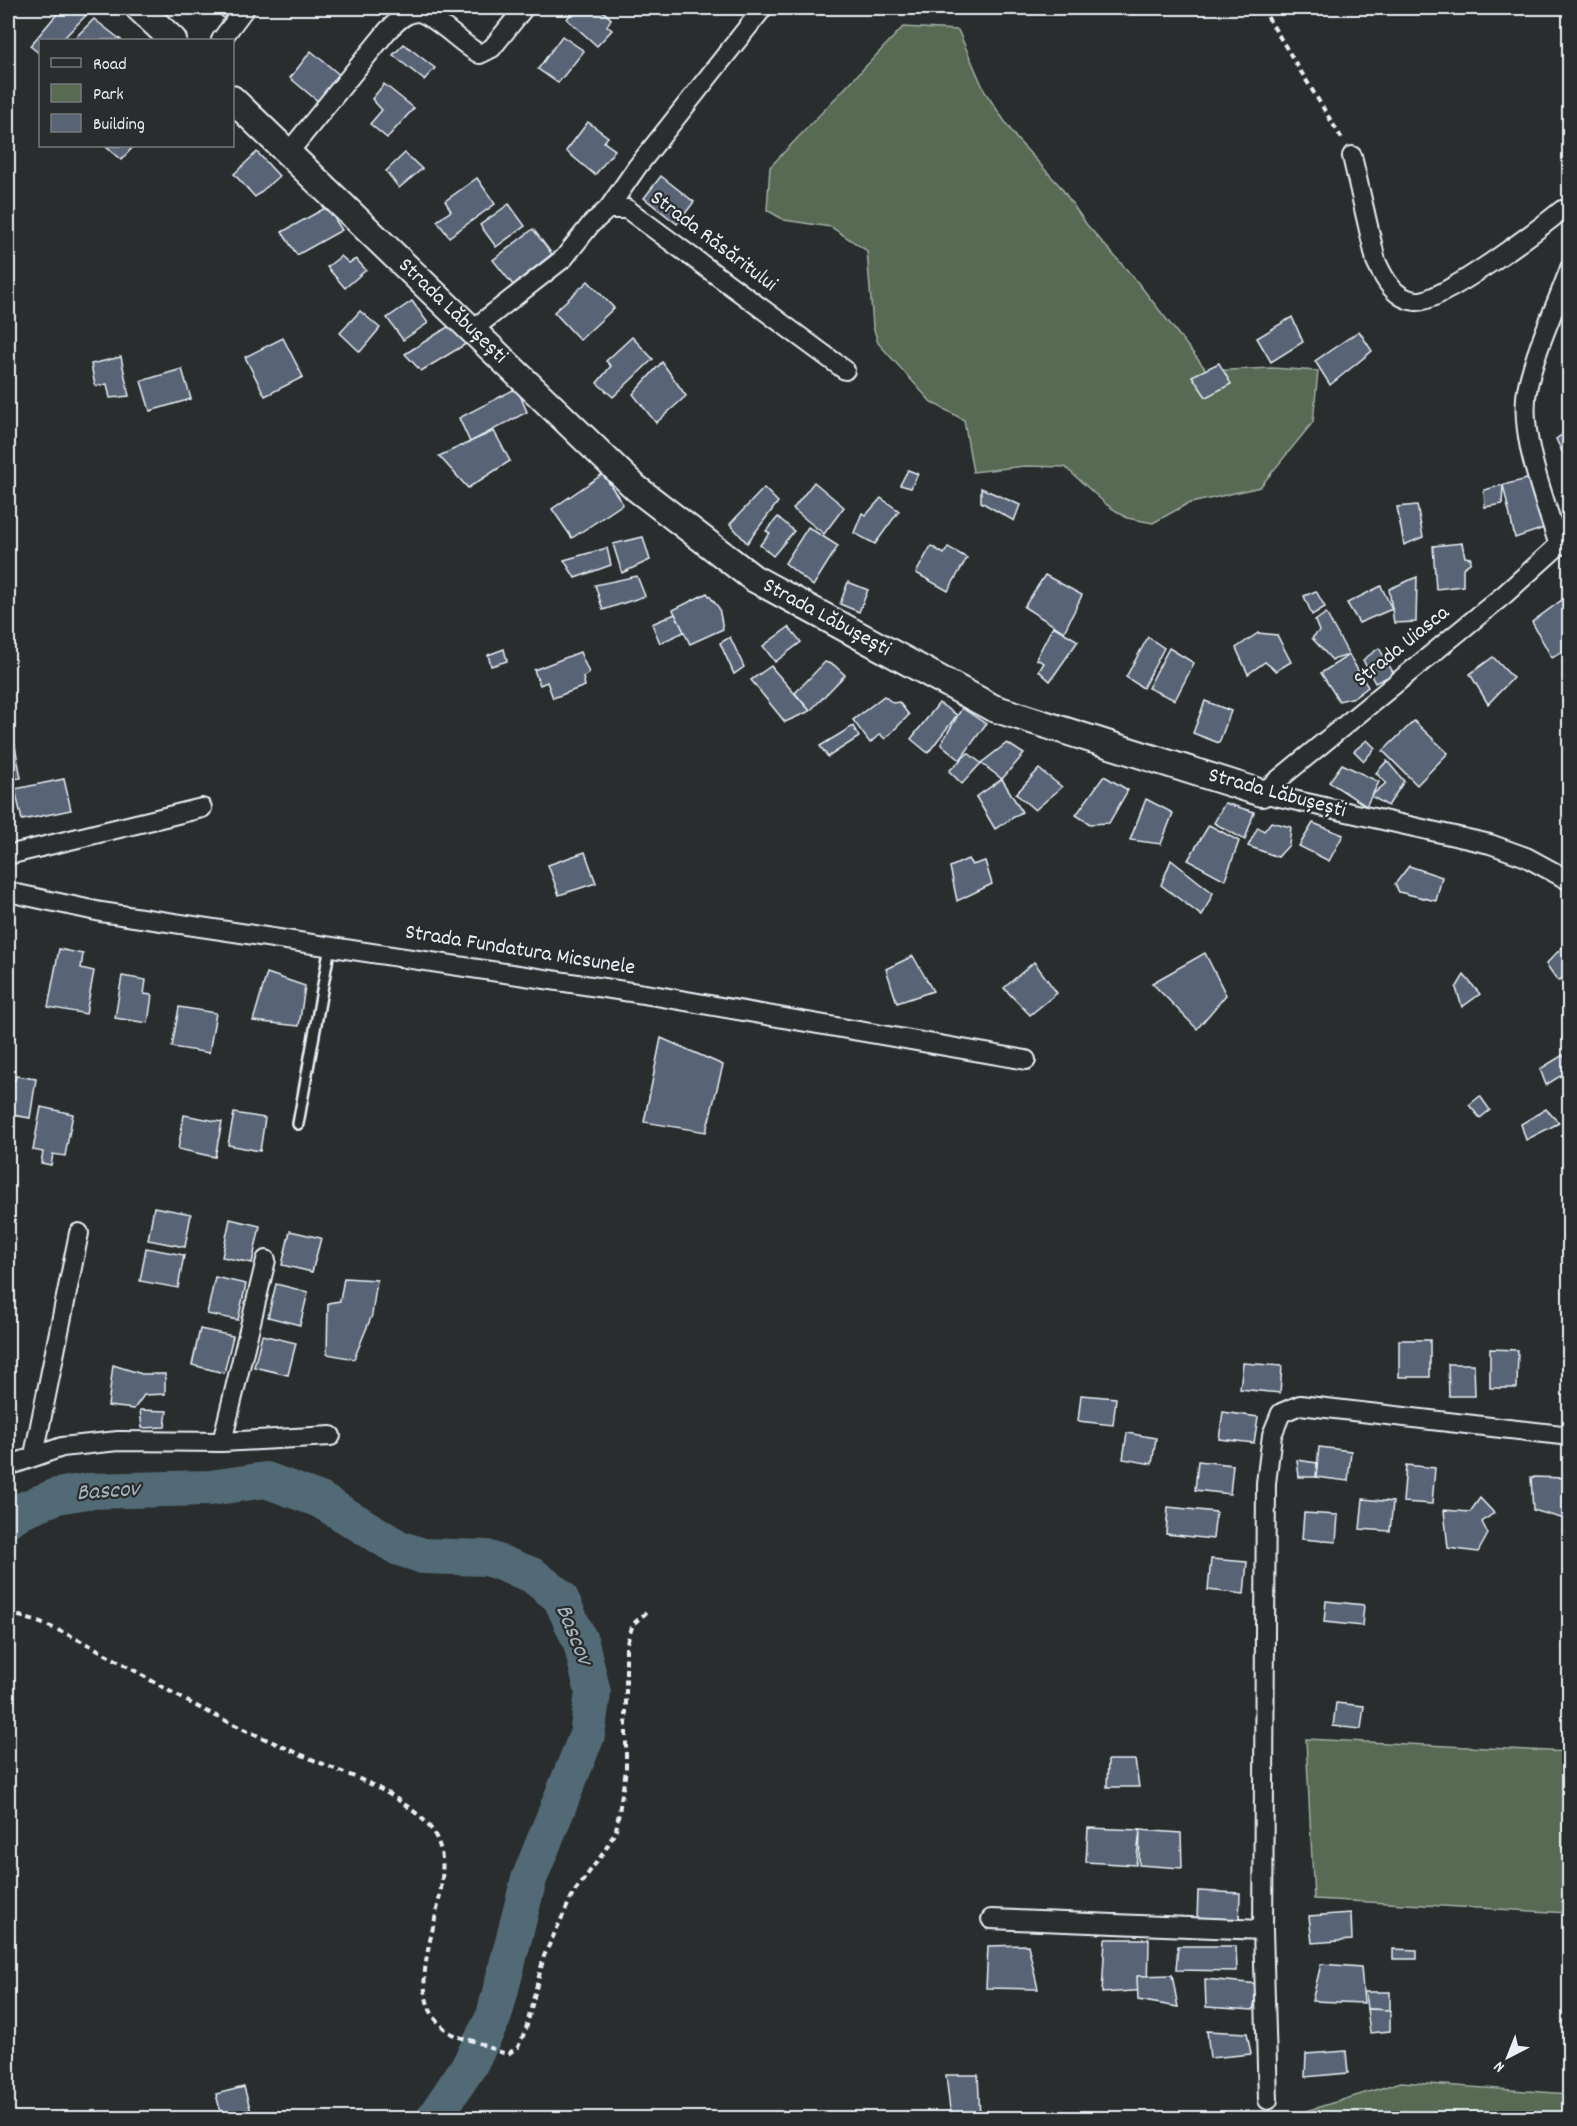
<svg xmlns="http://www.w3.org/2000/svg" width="1577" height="2126" viewBox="0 0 1577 2126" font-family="Dekko,sans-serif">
<rect width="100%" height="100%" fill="#2a2d2e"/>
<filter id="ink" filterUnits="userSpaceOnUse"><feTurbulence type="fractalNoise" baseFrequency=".0167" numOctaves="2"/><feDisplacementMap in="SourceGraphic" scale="12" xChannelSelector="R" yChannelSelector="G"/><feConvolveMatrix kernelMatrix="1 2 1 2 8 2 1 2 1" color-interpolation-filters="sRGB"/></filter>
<g filter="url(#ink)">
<!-- green -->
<g fill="#596a53" stroke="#a0aea6" stroke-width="1.5">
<polygon points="903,27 958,30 985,92 1016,138 1060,186 1087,225 1135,279 1207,371 1272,368 1318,371 1313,422 1260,487 1187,504 1153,523 1127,518 1107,505 1065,467 1025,466 973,472 964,420 931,402 878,343 873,326 867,251 831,227 784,220 767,210 770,167"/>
<polygon points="1306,1739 1569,1752 1569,1913 1314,1899"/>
<polygon points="1401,2082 1569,2094 1569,2118 1283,2118"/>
</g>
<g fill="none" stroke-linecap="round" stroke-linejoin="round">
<!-- river -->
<polyline stroke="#516a74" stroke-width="36" points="8,1519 22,1510 57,1496 87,1491 210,1488 266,1480 320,1500 399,1548 423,1556 487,1558 532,1575 560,1597 581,1643 593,1693 587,1735 529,1879 494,2016 470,2064 434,2118"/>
</g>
<!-- building -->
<g fill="#586374" stroke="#e8f1f8" stroke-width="1.5">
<polygon points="62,8 93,8 62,40 40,40 40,54 30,46"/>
<polygon points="211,8 234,8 225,19"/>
<polygon points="574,8 600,8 611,19 607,26 612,30 597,46 567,19"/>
<polygon points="94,19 121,40 73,40"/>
<polygon points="562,36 584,51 558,83 538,69"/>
<polygon points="404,44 435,68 424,80 393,55"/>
<polygon points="311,51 341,76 320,103 290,78"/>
<polygon points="384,84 414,108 387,138 370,124 382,110 372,99"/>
<polygon points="588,122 608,137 604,142 615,150 595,175 566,151"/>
<polygon points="105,146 134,146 121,160"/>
<polygon points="257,152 279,176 255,197 234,174"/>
<polygon points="405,153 422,169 399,188 386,171"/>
<polygon points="661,176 694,202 677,224 644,198"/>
<polygon points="477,178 495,204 449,237 437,221 451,211 445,201"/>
<polygon points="509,204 525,226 496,247 480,225"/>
<polygon points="327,207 342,230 297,255 282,232"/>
<polygon points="533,229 552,254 513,285 493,260"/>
<polygon points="341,256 349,263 356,259 366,270 345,288 327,267"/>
<polygon points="588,281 614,308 580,340 554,312"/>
<polygon points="412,301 428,323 403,340 387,318"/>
<polygon points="360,311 380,328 360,352 340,333"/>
<polygon points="1292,317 1303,342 1271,362 1257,338"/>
<polygon points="454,323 466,344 421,371 405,354"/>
<polygon points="1359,331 1372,351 1330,385 1315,361"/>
<polygon points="632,337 653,359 613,397 597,383 611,366 606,361"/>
<polygon points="283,338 303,377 265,396 245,357"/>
<polygon points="121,357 129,396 110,398 107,384 95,386 91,364"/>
<polygon points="662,362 686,396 656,423 633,394"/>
<polygon points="1219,363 1231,384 1206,397 1192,376"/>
<polygon points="182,369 191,399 150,411 141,381"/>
<polygon points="517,388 527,412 470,442 459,418"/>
<polygon points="1569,430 1570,455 1565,458 1556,439"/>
<polygon points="494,431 510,461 468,488 439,456"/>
<polygon points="908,470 918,474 911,488 900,485"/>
<polygon points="603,474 623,504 572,538 552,509"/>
<polygon points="1535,477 1547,527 1515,538 1503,485"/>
<polygon points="814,482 844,507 824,534 793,509"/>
<polygon points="1503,485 1502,504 1485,507 1484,490"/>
<polygon points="764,488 778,502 747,543 730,524"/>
<polygon points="981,488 1020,505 1014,521 981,502"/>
<polygon points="881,498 899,511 875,544 854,533 862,513 866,515"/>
<polygon points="1417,505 1423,537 1404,545 1397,507"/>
<polygon points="778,517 794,531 773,556 760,545 770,533 766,531"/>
<polygon points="808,527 838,546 813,586 785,563"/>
<polygon points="643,537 650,560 622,573 613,544"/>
<polygon points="1462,543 1465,557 1471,558 1470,563 1463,568 1463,586 1436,589 1433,546"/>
<polygon points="931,546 944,554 948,547 967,558 948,591 916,573"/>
<polygon points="607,548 611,565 575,578 564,560"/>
<polygon points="1045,575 1082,595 1064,632 1024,607"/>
<polygon points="637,576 645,596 603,610 595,585"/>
<polygon points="1417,577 1416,622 1394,623 1389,589"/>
<polygon points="848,582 868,590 859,612 840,604"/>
<polygon points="1381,586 1392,609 1359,623 1347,603"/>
<polygon points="1316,591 1325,607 1312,615 1304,596"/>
<polygon points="707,593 719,608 723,629 690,644 673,610"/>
<polygon points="1566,597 1570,606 1570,647 1552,658 1532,622"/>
<polygon points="1326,613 1349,655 1332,660 1312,638 1319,631 1315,621"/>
<polygon points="675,614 684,632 660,643 652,624"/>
<polygon points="1053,626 1078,641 1050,681 1039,671 1044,663 1036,659"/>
<polygon points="789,627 801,642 775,662 763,646"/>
<polygon points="1258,633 1277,635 1291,662 1276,671 1265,662 1248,674 1236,648"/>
<polygon points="730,637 744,667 734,674 720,643"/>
<polygon points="1148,637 1164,648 1143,688 1126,677"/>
<polygon points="1169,648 1194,663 1175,700 1148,688"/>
<polygon points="1379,648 1394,674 1375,683 1363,660"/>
<polygon points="504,649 507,661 491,666 488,655"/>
<polygon points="580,652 589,673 583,677 585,686 553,698 547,682 540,685 534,670"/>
<polygon points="1349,655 1368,687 1355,697 1339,701 1321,673"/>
<polygon points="1493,657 1513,678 1488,704 1470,674"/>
<polygon points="825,662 834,665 845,675 810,711 795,693"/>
<polygon points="771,666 774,670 810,711 785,722 751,680"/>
<polygon points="884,696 893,703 899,702 909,715 885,739 880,734 870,743 853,720"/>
<polygon points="1205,701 1231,711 1219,743 1193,733"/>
<polygon points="939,703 957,715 928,753 911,739"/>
<polygon points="962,708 986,724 960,760 941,744"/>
<polygon points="1414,721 1448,753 1417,785 1383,751"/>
<polygon points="853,726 859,737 828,757 820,746"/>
<polygon points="1367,740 1375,748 1364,761 1354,751"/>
<polygon points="14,741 21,778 8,780 8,742"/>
<polygon points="1007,743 1024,754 1002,779 981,763"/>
<polygon points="968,753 981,763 962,784 949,771"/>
<polygon points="1387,761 1404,781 1388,806 1371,796 1386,783 1376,773"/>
<polygon points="1342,764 1379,782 1366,806 1329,782"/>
<polygon points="1039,769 1062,787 1035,810 1016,794"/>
<polygon points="1104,776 1128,790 1109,823 1090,824 1076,815"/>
<polygon points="64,779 71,810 22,820 15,789"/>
<polygon points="1002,779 1022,812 995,829 976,797"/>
<polygon points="1146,799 1173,813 1161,844 1130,840"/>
<polygon points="1225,803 1254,812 1245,840 1214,823"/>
<polygon points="1271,822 1291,827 1289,845 1278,857 1248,846 1258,827 1264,831"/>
<polygon points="1313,823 1343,835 1329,861 1299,846"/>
<polygon points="1209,825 1239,841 1225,880 1188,860"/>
<polygon points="585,852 596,883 559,895 548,865"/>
<polygon points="968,859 972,865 985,861 992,884 957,901 950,867"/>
<polygon points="1171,860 1213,893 1202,916 1161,885"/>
<polygon points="1409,866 1442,877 1436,901 1399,892 1395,884"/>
<polygon points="1570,939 1570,972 1558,981 1546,964"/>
<polygon points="59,949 83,954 81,968 94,971 86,1014 48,1007"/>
<polygon points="1205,953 1226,995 1197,1029 1152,983"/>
<polygon points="913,956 933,991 897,1003 886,969"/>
<polygon points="1034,962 1057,993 1030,1015 1004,988"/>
<polygon points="267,973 305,986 299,1026 253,1021"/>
<polygon points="1464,975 1480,994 1462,1007 1456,988"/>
<polygon points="122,976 146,980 144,994 152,995 148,1023 115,1018"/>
<polygon points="179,1007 216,1013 209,1053 172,1047"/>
<polygon points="661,1038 723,1065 706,1132 644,1122"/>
<polygon points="1563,1055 1570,1064 1570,1070 1546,1085 1540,1069"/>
<polygon points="16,1076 36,1079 30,1118 8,1114 8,1079 15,1080"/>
<polygon points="1480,1096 1490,1110 1480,1118 1469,1105"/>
<polygon points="41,1107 73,1114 65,1156 53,1154 51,1165 41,1163 43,1152 33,1150"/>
<polygon points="1546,1109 1559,1123 1526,1140 1521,1124"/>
<polygon points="234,1113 265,1118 260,1151 228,1145"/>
<polygon points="184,1115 222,1122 215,1157 178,1149"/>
<polygon points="154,1207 191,1214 185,1247 148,1240"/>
<polygon points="230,1219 260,1226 252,1263 222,1257"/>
<polygon points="290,1231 321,1238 312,1272 282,1265"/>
<polygon points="146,1248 184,1255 178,1288 140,1281"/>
<polygon points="215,1277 246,1284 238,1320 207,1314"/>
<polygon points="344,1278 377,1280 372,1315 354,1359 327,1354 328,1303 340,1301"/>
<polygon points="276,1284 308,1292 300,1325 268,1317"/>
<polygon points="200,1329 233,1336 224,1373 192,1365"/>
<polygon points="262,1335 296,1343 288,1375 254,1367"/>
<rect x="1399" y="1340" width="31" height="37"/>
<polygon points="1490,1349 1518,1350 1517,1388 1490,1388"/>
<polygon points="1243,1363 1282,1366 1280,1393 1240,1389"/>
<polygon points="1448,1364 1474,1364 1475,1396 1449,1396"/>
<polygon points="113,1365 142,1374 165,1374 165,1394 144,1395 134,1409 108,1406"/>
<polygon points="1081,1395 1116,1398 1113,1425 1078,1421"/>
<polygon points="140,1410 167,1411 165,1427 142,1428"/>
<polygon points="1223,1412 1258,1417 1254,1443 1219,1439"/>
<polygon points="1127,1433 1156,1438 1152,1464 1123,1459"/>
<polygon points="1319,1447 1351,1451 1348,1481 1316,1477"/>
<polygon points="1297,1460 1317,1463 1316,1477 1299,1477"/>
<polygon points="1198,1461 1233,1465 1230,1494 1195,1490"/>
<polygon points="1406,1465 1435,1468 1432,1504 1403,1502"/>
<polygon points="1531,1477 1567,1478 1568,1520 1533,1510"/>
<polygon points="1480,1498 1494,1513 1482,1522 1488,1534 1478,1552 1448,1548 1444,1510 1470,1512"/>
<polygon points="1363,1499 1393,1502 1390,1531 1360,1529"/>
<polygon points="1168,1507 1216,1512 1213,1539 1166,1534"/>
<polygon points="1304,1513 1338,1515 1336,1542 1302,1539"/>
<polygon points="1211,1559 1247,1562 1244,1594 1208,1590"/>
<polygon points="1326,1601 1364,1605 1362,1626 1324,1622"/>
<polygon points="1336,1703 1364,1706 1361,1729 1333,1726"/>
<polygon points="1108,1760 1135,1760 1139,1787 1107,1787"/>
<polygon points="1088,1828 1140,1830 1136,1865 1086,1862"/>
<polygon points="1140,1830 1181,1833 1182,1868 1139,1865"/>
<polygon points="1198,1891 1240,1893 1239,1923 1197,1921"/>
<polygon points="1351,1913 1352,1940 1312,1943 1309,1916"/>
<polygon points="1105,1939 1149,1939 1148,1990 1102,1993"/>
<polygon points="1028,1945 1038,1989 986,1988 988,1946"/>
<polygon points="1178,1946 1236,1946 1237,1971 1176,1970"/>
<polygon points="1393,1949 1417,1950 1417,1959 1393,1959"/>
<polygon points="1321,1964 1361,1967 1364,2003 1312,2001"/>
<polygon points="1172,1975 1178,2007 1138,2000 1137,1976"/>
<polygon points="1205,1979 1259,1984 1253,2010 1206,2007"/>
<polygon points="1365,1992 1390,1992 1390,2010 1367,2009"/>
<polygon points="1367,2009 1390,2010 1390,2031 1370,2033"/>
<polygon points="1207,2031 1247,2033 1251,2054 1210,2058"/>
<polygon points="1346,2051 1348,2073 1305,2077 1306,2054"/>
<polygon points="946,2075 978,2075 980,2118 951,2118"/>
<polygon points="244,2087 252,2115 222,2118 216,2094"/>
</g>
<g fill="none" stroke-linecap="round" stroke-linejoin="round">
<defs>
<polyline id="lane" points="298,1124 330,946"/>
<g id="street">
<polyline points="221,40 245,8"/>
<path d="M288,153L388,30C396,23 404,13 416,12C432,12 463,46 480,54L492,48L524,8"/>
<path d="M1352,156L1376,261C1384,279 1395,300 1417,301C1441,303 1540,228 1562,210L1570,209"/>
<polyline points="608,209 637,167 763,8"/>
<polyline points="472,330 564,258 591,224 608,209 627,209 845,370"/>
<path d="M1559,546C1545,499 1517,433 1528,385C1537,346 1556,306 1570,268"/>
<polyline points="1262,793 1505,594 1570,535"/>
<polyline points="1262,793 1490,844 1526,857 1570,881"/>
<polyline points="8,855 202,808"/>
<polyline points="8,892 101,912 657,996 1026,1060"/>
<polyline points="222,1442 266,1260"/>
<polyline points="34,1455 79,1233"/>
<polyline points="8,1466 62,1447 118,1441 222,1442 331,1436"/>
<polyline points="991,1919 1263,1930"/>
<polyline points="1268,2100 1263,1930 1266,1483 1272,1435 1281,1413 1300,1405 1570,1436"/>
</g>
<g id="secondary">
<polyline points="139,8 173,40"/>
<path id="s1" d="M232,99L636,488L753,578L993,708L1262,793"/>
</g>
</defs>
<!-- lane casing -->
<use href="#lane" stroke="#e8f1f8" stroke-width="14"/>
<!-- street casing -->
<use href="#street" stroke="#e8f1f8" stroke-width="22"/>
<!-- secondary casing -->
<use href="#secondary" stroke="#e8f1f8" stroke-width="30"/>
<!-- path -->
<g stroke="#e8f1f8" stroke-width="4" stroke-dasharray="6 4.5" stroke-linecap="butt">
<polyline points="1262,8 1344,142"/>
<path d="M8,1613C81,1631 139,1677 206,1711C246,1731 288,1749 330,1767C346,1774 364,1780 380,1789C398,1799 425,1816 435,1835C466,1893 387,1988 449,2032C457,2038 469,2039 479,2043C489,2047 497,2052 508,2054L518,2047L526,2029L544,1956L573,1894L604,1852L616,1830L626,1770V1646L633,1624L646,1613"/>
</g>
<!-- lane -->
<use href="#lane" stroke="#2a2d2e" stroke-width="9"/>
<!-- street -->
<use href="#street" stroke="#2a2d2e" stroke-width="18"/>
<!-- secondary -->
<use href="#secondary" stroke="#2a2d2e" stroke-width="26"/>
</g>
</g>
<g text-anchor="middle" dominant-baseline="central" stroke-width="4.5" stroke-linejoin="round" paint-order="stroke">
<!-- street labels -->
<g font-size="22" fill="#e8f1f8" stroke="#2a2d2e">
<text transform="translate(713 242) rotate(37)">Strada Răsăritului</text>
<text stroke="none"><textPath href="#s1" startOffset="306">Strada Lăbușești</textPath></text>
<text stroke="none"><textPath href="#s1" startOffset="792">Strada Lăbușești</textPath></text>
<text transform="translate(1402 647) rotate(-39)">Strada Uiasca</text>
<text transform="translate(1277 794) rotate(15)">Strada Lăbușești</text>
<text transform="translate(520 951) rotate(9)">Strada Fundatura Micsunele</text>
</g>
<!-- water labels -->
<g font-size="24" font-style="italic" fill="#a4b4bd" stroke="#2a2d2e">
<text transform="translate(108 1492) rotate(-4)">Bascov</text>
<text transform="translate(573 1635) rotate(68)">Bascov</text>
</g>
</g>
<!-- margin -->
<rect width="1577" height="2126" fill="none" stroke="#2a2d2e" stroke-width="30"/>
<rect x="15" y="15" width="1547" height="2096" fill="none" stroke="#e8f1f8" stroke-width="2" filter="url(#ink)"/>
<!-- legend -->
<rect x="39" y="39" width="195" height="108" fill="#2a2d2e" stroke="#767b7f" stroke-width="1.5"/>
<rect x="51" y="58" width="30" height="9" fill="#2a2d2e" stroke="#767b7f" stroke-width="1.5"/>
<text x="93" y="69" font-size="18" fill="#e8f1f8">Road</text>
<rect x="51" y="84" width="30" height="18" fill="#596a53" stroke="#767b7f" stroke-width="1.5"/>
<text x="93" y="99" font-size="18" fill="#e8f1f8">Park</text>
<rect x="51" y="114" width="30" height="18" fill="#586374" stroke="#767b7f" stroke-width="1.5"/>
<text x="93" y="129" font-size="18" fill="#e8f1f8">Building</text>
<!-- north arrow -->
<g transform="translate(1508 2057) rotate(222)" stroke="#2a2d2e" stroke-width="4.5" paint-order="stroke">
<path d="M0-4.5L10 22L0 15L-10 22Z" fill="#e8f1f8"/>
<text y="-9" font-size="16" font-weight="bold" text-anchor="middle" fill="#e8f1f8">N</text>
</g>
</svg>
